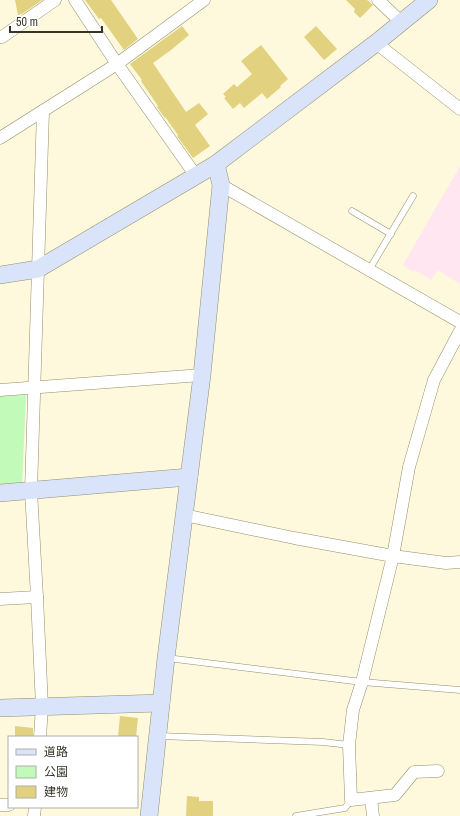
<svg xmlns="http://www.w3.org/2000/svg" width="460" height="816" viewBox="0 0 460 816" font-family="'Archivo Narrow','Noto Sans JP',sans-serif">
<rect width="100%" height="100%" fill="#fef8dc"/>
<!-- education -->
<polygon fill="#ffe6f0" points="460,166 460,284 438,270 431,280 415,270 413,272 403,265"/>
<!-- green -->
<polygon fill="#c2faba" points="26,395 22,485 0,487 0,396"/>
<!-- building -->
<g fill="#e2d17f">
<polygon points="15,0 42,0 22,14 18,15"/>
<polygon points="85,0 111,0 138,39 124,50 101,18 99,19"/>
<polygon points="346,0 367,0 373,5 360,18 354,12 355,9"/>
<polygon points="182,26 189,35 171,50 153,63 186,112 199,103 208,114 195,125 210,146 193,158 177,136 178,135 166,118 165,118 157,107 158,106 141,81 142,80 130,64"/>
<polygon points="316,26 337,49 324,60 304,37"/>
<polygon points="261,45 288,79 280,86 281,87 267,99 262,93 244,108 240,103 233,109 224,98 226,97 223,94 234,84 237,87 252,74 241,61"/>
<polygon points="120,716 138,718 136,737 118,737"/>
<polygon points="15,726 33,728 33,737 15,737"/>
<polygon points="187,796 199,797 199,801 213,801 213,816 186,816"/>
</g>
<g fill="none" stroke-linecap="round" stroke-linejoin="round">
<defs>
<g id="lane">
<polyline points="352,211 391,234"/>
<polyline points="369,270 413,196"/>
<polyline points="167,658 362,682 460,690"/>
<polyline points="159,736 323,742 349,745"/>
<polyline points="296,816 345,808 351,800"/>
</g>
<g id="street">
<polyline points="75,0 117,64 196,176"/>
<polyline points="378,0 401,22"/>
<polyline points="0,37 2,37 55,0"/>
<polyline points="376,43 460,109"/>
<polyline points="0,138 117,64 204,0"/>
<polyline points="221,185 460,322"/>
<polyline points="0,390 202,375"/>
<polyline points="184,515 294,538 393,556 446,563 460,562"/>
<polyline points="0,599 37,597"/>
<polyline points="40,737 42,707 37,597 31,491 43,111"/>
<polyline points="438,771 414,772 395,795 351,800 349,745 353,710 362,682 393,556 409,467 434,380 460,331"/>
<polyline points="371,798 373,816"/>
<polyline points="0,805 9,805"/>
<polyline points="34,816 35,807"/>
</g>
<g id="secondary">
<polyline points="0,275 38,269 216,164 376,43 429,0"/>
<polyline points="0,493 189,477"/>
<polyline points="0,708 161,703"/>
<polyline points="149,816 166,658 202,375 221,185 216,164"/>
</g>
</defs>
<!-- lane casing -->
<use href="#lane" stroke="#948e6d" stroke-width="7"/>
<!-- street casing -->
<use href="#street" stroke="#948e6d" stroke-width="13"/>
<!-- secondary casing -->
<use href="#secondary" stroke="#948e6d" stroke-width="18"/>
<!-- lane -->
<use href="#lane" stroke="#fff" stroke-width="6"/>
<!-- street -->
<use href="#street" stroke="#fff" stroke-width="12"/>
<!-- secondary -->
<use href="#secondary" stroke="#d9e4fb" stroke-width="17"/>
</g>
<!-- legend -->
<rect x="8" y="736" width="130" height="72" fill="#ffffff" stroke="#afaea9"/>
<rect x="16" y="749" width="20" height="6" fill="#d9e4fb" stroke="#afaea9"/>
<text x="44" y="756" font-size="12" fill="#373427">道路</text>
<rect x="16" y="766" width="20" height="12" fill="#c2faba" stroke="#afaea9"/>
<text x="44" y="776" font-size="12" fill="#373427">公園</text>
<rect x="16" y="786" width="20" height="12" fill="#e2d17f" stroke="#afaea9"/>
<text x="44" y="796" font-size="12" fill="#373427">建物</text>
<!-- scale -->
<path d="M10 26v6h92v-6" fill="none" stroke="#373427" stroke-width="2"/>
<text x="16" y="26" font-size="12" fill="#373427" stroke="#ffffff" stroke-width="3" paint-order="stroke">50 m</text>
</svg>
